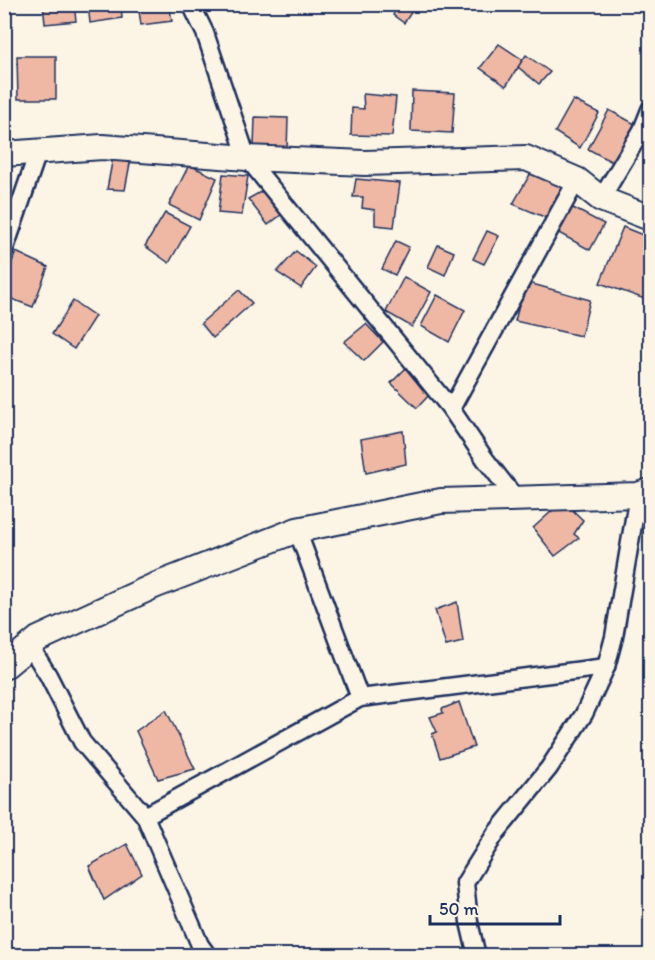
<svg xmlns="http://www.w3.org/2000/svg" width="655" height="960" viewBox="0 0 655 960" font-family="Itim,sans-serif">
<rect width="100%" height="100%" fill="#fcf5e5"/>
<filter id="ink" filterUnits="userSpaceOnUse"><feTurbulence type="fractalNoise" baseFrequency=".0167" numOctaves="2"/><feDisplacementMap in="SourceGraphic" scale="12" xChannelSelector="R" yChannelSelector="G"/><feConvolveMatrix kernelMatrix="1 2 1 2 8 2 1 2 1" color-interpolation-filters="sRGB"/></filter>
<g filter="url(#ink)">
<!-- building -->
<g fill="#efb8a5" stroke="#1b2f5e" stroke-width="1.5">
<polygon points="43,4 74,4 76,21 45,24"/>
<polygon points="88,4 121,4 122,18 90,23"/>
<polygon points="138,4 169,4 172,21 141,25"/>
<polygon points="399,4 408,4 414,8 404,23 393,15"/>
<polygon points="499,44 523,60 506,86 480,68"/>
<polygon points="526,55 550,72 539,84 518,67"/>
<polygon points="17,56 56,56 56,99 18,99"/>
<polygon points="4,82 6,129 4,130"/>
<polygon points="412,91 455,93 452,133 411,131"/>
<polygon points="363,94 396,97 392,136 351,135 352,108 364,109"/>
<polygon points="573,100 599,113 580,148 555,132"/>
<polygon points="609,110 635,124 614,163 588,149"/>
<polygon points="255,117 288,118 287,150 254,147"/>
<polygon points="113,157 131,158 125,190 107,189"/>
<polygon points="189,165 217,178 199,220 169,205"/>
<polygon points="532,171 565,185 549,219 513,204"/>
<polygon points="223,174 248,176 242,215 218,213"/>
<polygon points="356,179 400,183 394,227 375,225 375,210 362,208 363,197 353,197"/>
<polygon points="264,190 282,214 268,225 248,199"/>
<polygon points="571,207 604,224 590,250 555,231"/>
<polygon points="165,213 190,226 169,263 145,246"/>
<polygon points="623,227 650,238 650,301 600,283"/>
<polygon points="487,231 499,236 484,264 473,259"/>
<polygon points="396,241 409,247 395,275 382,269"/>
<polygon points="438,245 454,252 445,275 428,267"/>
<polygon points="296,251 316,267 301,288 277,272"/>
<polygon points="16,252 48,267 33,307 4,296 4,282"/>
<polygon points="404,277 431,292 412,327 386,312"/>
<polygon points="525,282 590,300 581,336 515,321"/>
<polygon points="239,290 252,303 213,338 201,323"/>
<polygon points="437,295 465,310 449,342 421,326"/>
<polygon points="73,301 95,316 74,349 52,334"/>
<polygon points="366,324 383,342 364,361 344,342"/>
<polygon points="407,367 431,393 417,408 391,383"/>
<polygon points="403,431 406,464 366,473 361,439"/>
<polygon points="563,501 583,520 574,534 579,538 555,556 533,528"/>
<polygon points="457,602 463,642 446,646 435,610"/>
<polygon points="459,702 474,747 440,758 432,734 437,732 430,717 443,713 442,709"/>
<polygon points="166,710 195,769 158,779 136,731"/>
<polygon points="127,844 142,874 104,900 89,866"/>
</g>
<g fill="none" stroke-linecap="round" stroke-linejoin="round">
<defs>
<g id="street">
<polyline points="191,4 205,33 247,158 451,409 485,459 516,499"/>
<polyline points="601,199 642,130 650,110"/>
<polyline points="4,251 38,152"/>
<polyline points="451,409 577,180"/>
<polyline points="297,530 360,698"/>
<polyline points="30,646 48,675 82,742 145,816 200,945 208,956"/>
<polyline points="145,816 360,698 606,667"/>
<polyline points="477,956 469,922 465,883 496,833 549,768 584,714 606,667 614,637 638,495"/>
</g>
<g id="secondary">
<polyline points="4,154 102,147 247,158 365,163 526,158 577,180 601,199 650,218"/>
<polyline points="4,667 38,639 154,586 297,530 441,501 638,495 650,491"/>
</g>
</defs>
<!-- street casing -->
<use href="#street" stroke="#1b2f5e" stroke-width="21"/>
<!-- secondary casing -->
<use href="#secondary" stroke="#1b2f5e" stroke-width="28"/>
<!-- street -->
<use href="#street" stroke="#fcf5e5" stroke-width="16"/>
<!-- secondary -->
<use href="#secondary" stroke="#fcf5e5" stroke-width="24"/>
</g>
</g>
<!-- margin -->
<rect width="655" height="960" fill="none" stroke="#fcf5e5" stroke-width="24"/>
<rect x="12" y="12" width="631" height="936" fill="none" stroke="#1b2f5e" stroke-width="2" filter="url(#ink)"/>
<!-- scale -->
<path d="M430 915v9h130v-9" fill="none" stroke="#1b2f5e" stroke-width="3"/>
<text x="439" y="915" font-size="18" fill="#1b2f5e" stroke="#fcf5e5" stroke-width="4.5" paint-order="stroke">50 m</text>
</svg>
